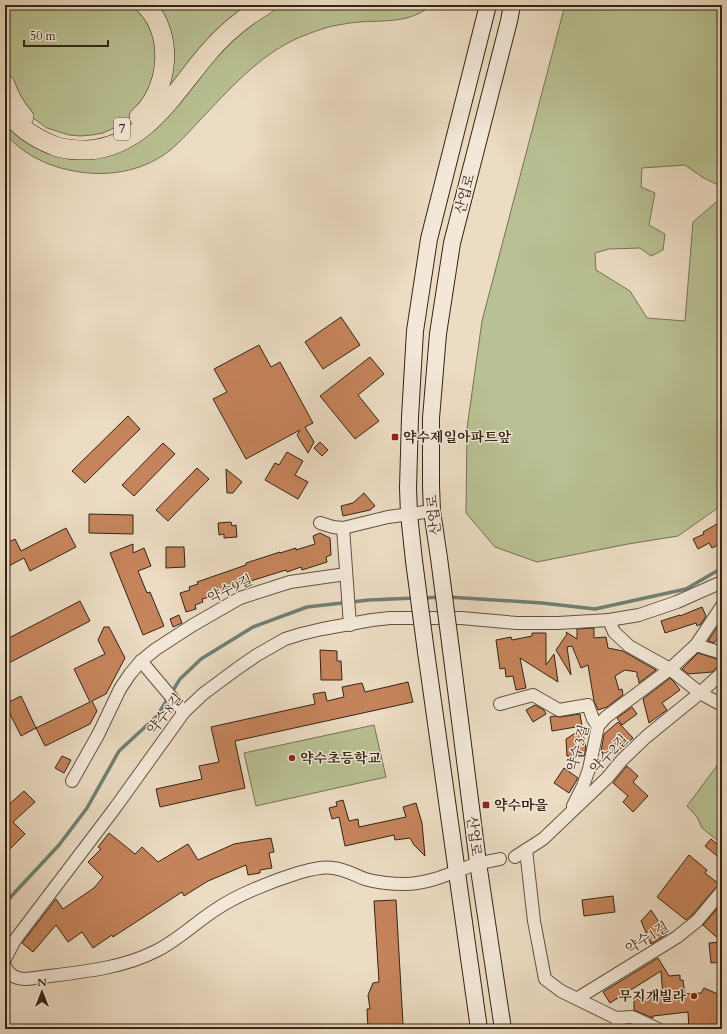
<svg xmlns="http://www.w3.org/2000/svg" width="727" height="1034" viewBox="0 0 727 1034" font-family="Cardo,'Noto Serif KR',serif">
<rect width="100%" height="100%" fill="#ecdcc3"/>
<filter id="stains"><feTurbulence type="fractalNoise" baseFrequency=".005" numOctaves="4"/><feColorMatrix values="0 0 0 0 .2 0 0 0 0 .09 0 0 0 0 .02 0 0 0 .5 -.17"/></filter>
<radialGradient id="worn" r=".72"><stop offset=".6" stop-color="#630" stop-opacity="0"/><stop offset="1" stop-color="#630" stop-opacity=".3"/></radialGradient>
<!-- green -->
<g fill="#b9c093" stroke="#767254">
<polygon points="7,5 135,5 141,11 153,34 157,59 153,85 133,114 125,121 114,128 103,133 92,135 80,136 69,135 47,128 29,115 8,78"/>
<polygon points="155,5 249,5 203,44 191,58 171,86 168,83"/>
<path d="M279,5H431C408,27 373,18 344,24C328,26 313,32 298,38C258,56 229,90 199,121C188,133 176,147 162,156C134,174 100,177 69,170C45,165 21,153 5,133V123C37,152 56,164 101,157L217,57L234,38L256,20Z"/>
<polygon points="565,5 722,5 722,179 718,185 702,177 685,165 642,168 641,187 655,193 649,225 665,234 663,250 651,256 640,248 609,249 595,253 596,270 630,291 647,318 685,321 693,222 722,197 722,505 678,536 628,544 537,562 495,547 466,513 467,428 482,321"/>
<polygon points="374,725 386,777 256,806 244,753"/>
<polygon points="722,759 722,844 702,828 697,817 687,806"/>
</g>
<g fill="none" stroke-linecap="round" stroke-linejoin="round">
<!-- stream -->
<g stroke="#707f73" stroke-width="3.5">
<polyline points="448,597 542,603 595,609 686,589 722,568"/>
<polyline points="424,598 439,597"/>
<polyline points="5,903 59,845 87,808 119,751 157,716 180,679 201,659 253,627 307,607 369,600 415,598"/>
</g>
</g>
<!-- building -->
<g fill="#c6845c" stroke="#332416">
<polygon points="341,317 360,345 323,369 305,342"/>
<polygon points="259,345 271,367 280,362 313,423 305,427 314,442 308,453 297,435 300,430 246,459 213,399 227,392 214,369"/>
<polygon points="370,357 384,374 358,395 379,421 355,439 320,396"/>
<polygon points="128,416 140,429 85,483 72,471"/>
<polygon points="320,442 328,450 322,456 314,448"/>
<polygon points="163,443 175,454 134,496 122,485"/>
<polygon points="287,452 303,461 295,475 308,482 298,499 265,480 275,463 279,465"/>
<polygon points="197,468 209,479 168,521 156,510"/>
<polygon points="226,469 242,482 233,493 227,493"/>
<polygon points="364,493 375,506 370,510 343,516 341,506 353,503"/>
<polygon points="89,514 133,515 133,534 89,533"/>
<polygon points="722,521 722,532 718,535 722,543 712,548 709,543 698,549 693,539 704,534 703,532"/>
<polygon points="231,522 232,526 236,525 237,537 224,538 224,534 219,535 218,523"/>
<polygon points="66,528 76,547 30,571 24,558 5,568 5,544 15,539 21,551"/>
<polygon points="320,533 330,538 331,555 326,557 327,562 302,570 301,567 287,572 286,570 212,593 213,596 202,599 203,602 195,605 196,609 186,612 180,593 190,590 189,587 198,584 197,582 246,565 246,563 280,552 280,553 296,548 296,550 315,544 313,536"/>
<polygon points="133,544 133,553 144,548 151,566 138,571 147,593 150,592 164,626 143,635 110,553"/>
<polygon points="166,547 184,547 185,567 166,568"/>
<polygon points="80,601 90,621 5,665 5,640"/>
<polygon points="702,607 706,616 701,624 697,626 696,623 665,633 661,621 680,615 680,616"/>
<polygon points="179,615 182,623 173,627 170,619"/>
<polygon points="722,620 722,633 714,643 708,641"/>
<polygon points="104,627 109,627 125,658 106,694 92,701 97,711 90,724 45,746 36,728 21,736 5,704 21,696 36,728 90,702 74,669 105,654 98,640"/>
<polygon points="594,628 594,638 606,637 608,648 623,651 656,670 639,683 638,677 637,677 637,672 625,670 615,676 619,690 622,689 623,695 607,707 598,710 594,701 588,665 581,668 572,646 567,647 571,675 556,650 567,634 566,632 577,639 577,629"/>
<polygon points="532,633 546,633 546,665 554,654 558,682 520,658 526,688 516,690 513,676 506,677 505,668 500,669 496,640 511,637 512,640 532,636"/>
<polygon points="320,650 337,651 337,661 341,661 342,680 321,680"/>
<polygon points="698,653 717,659 721,664 712,672 688,674 682,669"/>
<polygon points="670,678 675,683 680,690 662,703 667,710 649,723 643,699"/>
<polygon points="408,682 413,702 235,741 245,788 160,807 156,789 202,779 199,766 219,762 211,727 315,704 313,694 325,692 327,701 344,697 342,687 362,683 365,692"/>
<polygon points="535,705 544,710 546,714 533,722 526,710"/>
<polygon points="632,707 637,714 622,725 617,718"/>
<polygon points="580,714 582,726 552,731 550,717 554,716 560,717"/>
<polygon points="618,722 633,738 619,750 618,753 601,752 604,734"/>
<polygon points="582,729 586,748 584,756 567,756 566,739"/>
<polygon points="62,756 71,760 64,773 55,768"/>
<polygon points="627,766 638,776 633,782 648,796 633,812 623,802 628,796 613,783"/>
<polygon points="564,768 578,778 569,793 554,783"/>
<polygon points="24,791 35,802 13,822 25,834 5,854 5,808"/>
<polygon points="343,800 349,821 358,819 359,827 406,817 403,807 416,803 422,823 425,856 414,845 410,838 395,840 394,835 345,846 339,817 332,819 329,808 337,806 336,802"/>
<polygon points="109,833 135,854 142,847 158,862 188,844 198,860 234,844 271,838 274,852 269,853 272,868 260,870 260,873 248,875 246,865 208,881 184,896 182,892 113,937 112,935 93,948 82,932 68,942 56,925 33,952 22,943 56,899 63,909 94,888 103,877 88,862 101,849 98,847"/>
<polygon points="711,839 722,848 722,860 705,846"/>
<polygon points="689,855 707,870 705,873 719,884 692,915 686,920 657,897"/>
<polygon points="613,896 615,912 584,916 582,900"/>
<polygon points="396,900 403,1024 396,1029 368,1029 367,1009 370,1009 368,995 373,983 379,982 374,901"/>
<polygon points="722,903 722,962 711,963 709,943 722,942 703,925"/>
<polygon points="651,910 667,934 651,944 641,921"/>
<polygon points="658,958 669,976 680,975 680,980 683,980 685,994 701,993 704,988 720,995 720,1001 722,1001 722,1029 689,1029 688,1012 653,1016 653,1018 634,1010 634,999 663,997 661,971 610,1003 603,992"/>
</g>
<g fill="none" stroke-linecap="round" stroke-linejoin="round">
<defs>
<g id="minor">
<polyline points="320,523 333,527 343,528 388,517 432,511"/>
<polyline points="343,528 350,625"/>
<polyline points="609,620 614,632 629,646 670,669 700,693 722,705"/>
<polyline points="696,645 722,653"/>
<polyline points="141,661 184,712"/>
<polyline points="500,704 533,695 559,710 588,705 593,719 598,726"/>
<polyline points="72,781 98,735 120,689 130,674 141,661 156,649 193,625 240,598 290,582 346,574"/>
<polyline points="573,806 583,786 589,769 598,726 606,717 670,669 696,645 722,606"/>
<polyline points="526,850 534,921 545,979 561,991 616,1018 621,1029"/>
<polyline points="515,857 543,839 607,778 622,760 646,737 700,693 722,673"/>
<polyline points="5,959 15,940 115,808 184,712 203,694 238,668 257,655 285,639 301,634 322,629 372,620 390,618 461,618 517,623 558,623 609,620 639,615 677,602 722,582"/>
<path d="M5,966C9,976 17,979 26,979C68,973 117,971 156,951C178,940 195,923 215,910C237,895 272,881 298,873C309,870 322,866 333,868C344,869 355,875 365,879C378,883 393,884 407,884C432,883 453,872 476,864C483,862 492,861 500,859"/>
<polyline points="578,998 677,937 697,921 722,891"/>
<polyline points="616,1018 632,1017 658,1029"/>
</g>
<g id="secondary">
<polyline points="439,558 432,511 431,486 431,418 438,334 452,243 509,21 512,5"/>
<polyline points="414,561 409,514 408,488 410,417 415,331 429,239 488,5"/>
<polyline points="451,650 478,863 503,1029"/>
<polyline points="426,652 479,1029"/>
</g>
<g id="trunk">
<path d="M5,84C9,96 15,107 24,117"/>
<path d="M5,108C17,127 34,138 55,146C65,150 77,150 88,150C145,146 174,93 207,54C223,35 243,18 265,5"/>
<path d="M139,117C169,91 175,34 145,5"/>
</g>
</defs>
<!-- minor casing -->
<use href="#minor" stroke="#615241" stroke-width="14"/>
<!-- secondary casing -->
<use href="#secondary" stroke="#332416" stroke-width="18"/>
<!-- trunk casing -->
<use href="#trunk" stroke="#332416" stroke-width="20"/>
<!-- minor -->
<use href="#minor" stroke="#f3e8d8" stroke-width="12"/>
<!-- secondary -->
<use href="#secondary" stroke="#f3e8d8" stroke-width="16"/>
<!-- trunk -->
<use href="#trunk" stroke="#ecdcc3" stroke-width="19"/>
<defs>
<g id="secondary-bridge">
<polyline points="439,558 451,650"/>
<polyline points="414,561 426,652"/>
</g>
</defs>
<!-- secondary-bridge casing -->
<use href="#secondary-bridge" stroke="#332416" stroke-width="18" stroke-linecap="butt"/>
<!-- secondary-bridge -->
<use href="#secondary-bridge" stroke="#f3e8d8" stroke-width="16"/>
</g>
<!-- markers -->
<g fill="#8f2418" stroke="#f3e8d8" stroke-width="1.5">
<rect x="391" y="433" width="8" height="8" rx="2"/>
<circle cx="292" cy="758" r="4"/>
<rect x="482" y="801" width="8" height="8" rx="2"/>
<circle cx="694" cy="996" r="4"/>
</g>
<g text-anchor="middle" dominant-baseline="central" stroke-width="3" stroke-linejoin="round" paint-order="stroke">
<!-- shield labels -->
<rect fill="#f3e8d8" stroke="#6d5f50" stroke-width="1" x="114" y="118" width="16" height="22" rx="3"/>
<g font-size="13" font-weight="bold" fill="#332416">
<text x="122" y="129">7</text>
</g>
<!-- street labels -->
<g font-size="14" fill="#332416" stroke="#f3e8d8">
<text transform="translate(465 194) rotate(-75)">산업로</text>
<text transform="translate(434 515) rotate(-96)">산업로</text>
<text transform="translate(230 589) rotate(-25)">약수9길</text>
<text transform="translate(165 714) rotate(-51)">약수8길</text>
<text transform="translate(578 748) rotate(-74)">약수3길</text>
<text transform="translate(609 754) rotate(-46)">약수2길</text>
<text transform="translate(474 836) rotate(83)">산업로</text>
<text transform="translate(647 938) rotate(-32)">약수1길</text>
</g>
<!-- poi labels -->
<g font-size="14" font-weight="bold" fill="#332416" stroke="#f3e8d8" text-anchor="start">
<text x="403" y="437">약수제일아파트앞</text>
<text x="300" y="758">약수초등학교</text>
<text x="494" y="805">약수마을</text>
<text x="686" y="996" text-anchor="end">무지개빌라</text>
</g>
</g>
<!-- margin -->
<rect width="727" height="1034" fill="none" stroke="#ecdcc3" stroke-width="20"/>
<rect x="6" y="6" width="715" height="1022" fill="none" stroke="#332416" stroke-width="2"/>
<rect x="10" y="10" width="707" height="1014" fill="none" stroke="#332416"/>
<!-- north arrow -->
<g transform="translate(42 992)" stroke="#f3e8d8" stroke-width="3" paint-order="stroke">
<path d="M0-3L7 15L0 10L-7 15Z" fill="#332416"/>
<text y="-6" font-size="11" font-weight="bold" text-anchor="middle" fill="#332416">N</text>
</g>
<!-- scale -->
<path d="M24 40v6h84v-6" fill="none" stroke="#332416" stroke-width="2"/>
<text x="30" y="40" font-size="12" fill="#332416" stroke="#f3e8d8" stroke-width="3" paint-order="stroke">50 m</text>
<rect width="100%" height="100%" filter="url(#stains)"/>
<rect width="100%" height="100%" fill="url(#worn)"/>
</svg>
